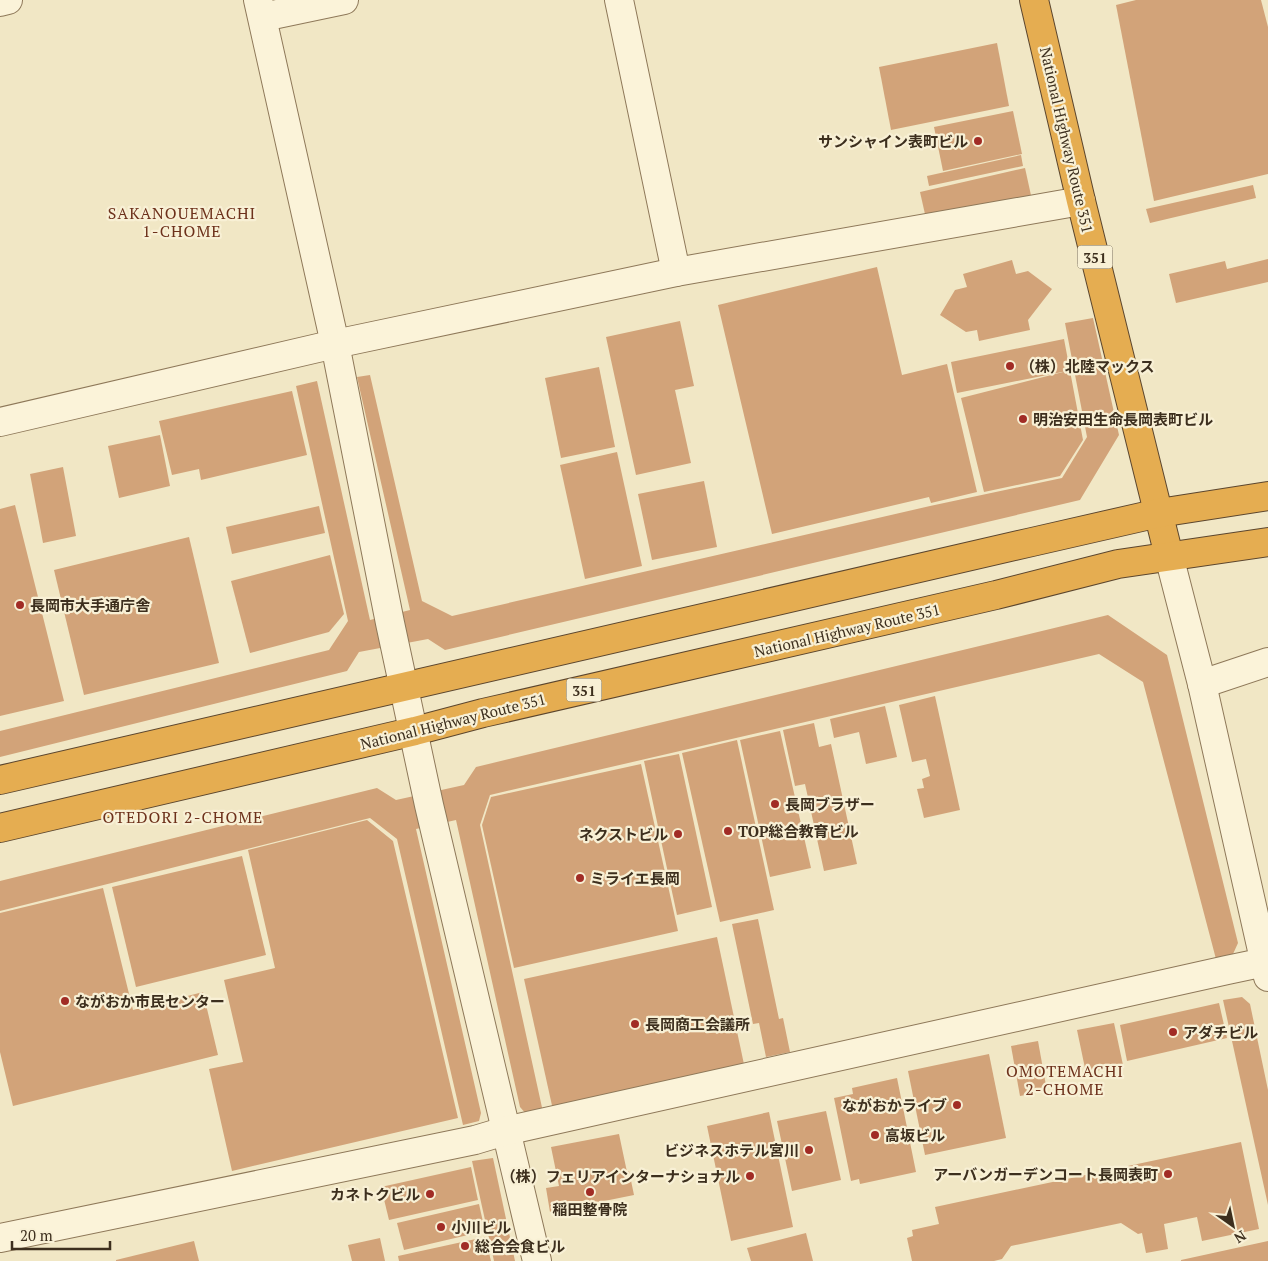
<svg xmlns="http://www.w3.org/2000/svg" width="1268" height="1261" viewBox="0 0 1268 1261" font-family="'PT Serif','Noto Sans JP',serif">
<rect width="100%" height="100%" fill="#f1e7c5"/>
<!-- building -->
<g fill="#d2a379">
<polygon points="1136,0 1261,0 1268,27 1268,174 1154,201 1116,5"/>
<polygon points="997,43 1009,106 891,130 879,67"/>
<polygon points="1013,111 1022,154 943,171 934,127"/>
<polygon points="1021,155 1023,166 929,186 927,176"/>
<polygon points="1025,168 1032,200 927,223 920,192"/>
<polygon points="1253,185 1256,198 1150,223 1146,209"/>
<polygon points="1268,259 1268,282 1176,303 1169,274 1225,261 1227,269"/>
<polygon points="1012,260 1016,274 1028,271 1052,289 1028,320 1030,330 979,341 977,330 966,332 940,315 955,290 967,287 963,274"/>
<polygon points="877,267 902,375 947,364 977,492 931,503 929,497 772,534 718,305"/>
<polygon points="1093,318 1119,435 1080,500 445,650 428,639 359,652 347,671 0,757 0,731 329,650 348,621 296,386 317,381 370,620 410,610 357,377 370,375 422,601 452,616 930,506 1062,478 1087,437 1065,323"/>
<polygon points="680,321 694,386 675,390 691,463 636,475 606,337"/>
<polygon points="1064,339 1083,440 1060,476 984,492 961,398 1067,371 957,393 951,362"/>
<polygon points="599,367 615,447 561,458 545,378"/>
<polygon points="292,391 307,455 201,480 199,469 172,475 159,421"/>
<polygon points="160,435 170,486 119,498 108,446"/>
<polygon points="617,452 642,566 585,579 560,465"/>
<polygon points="63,467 76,536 43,543 30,474"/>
<polygon points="704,481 717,547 652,560 638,494"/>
<polygon points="15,505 64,701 0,716 0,509"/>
<polygon points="319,506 325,533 232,554 226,527"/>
<polygon points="189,537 219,663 84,695 54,570"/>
<polygon points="330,555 344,614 329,632 250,653 231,581"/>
<polygon points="1108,615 1167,655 1238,943 1233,954 1216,959 1143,682 1099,654 490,795 480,825 543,1112 527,1115 520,1107 456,820 416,829 481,1113 479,1121 463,1125 397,839 370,818 0,911 0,881 377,788 396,800 464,785 476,767"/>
<polygon points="935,696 960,810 924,818 917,789 924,788 922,779 930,776 926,759 912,762 899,705"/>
<polygon points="885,706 897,757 866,764 859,732 834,738 830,719"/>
<polygon points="814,723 819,747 831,744 857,864 824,871 805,784 795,786 783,730"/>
<polygon points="780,731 811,868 770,877 740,740"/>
<polygon points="737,740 774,910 720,922 682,753"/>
<polygon points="679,754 712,907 677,915 644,761"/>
<polygon points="641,764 678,931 514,968 482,825 491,797"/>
<polygon points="367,820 393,841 458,1118 232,1171 209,1069 243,1062 224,980 275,968 248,850"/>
<polygon points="242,856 266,955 136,987 112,887"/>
<polygon points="103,888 133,1010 203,992 218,1055 13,1106 0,1052 0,913"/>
<polygon points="758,919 779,1019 783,1018 790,1052 766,1057 759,1023 753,1024 732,924"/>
<polygon points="717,937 745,1069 553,1110 524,979"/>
<polygon points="1242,997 1250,1004 1268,1090 1268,1205 1223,1000"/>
<polygon points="1219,1003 1227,1038 1127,1061 1120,1025"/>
<polygon points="1114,1023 1123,1065 1086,1073 1077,1030"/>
<polygon points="1038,1041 1047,1091 1020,1096 1011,1046"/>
<polygon points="989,1054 1006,1138 925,1155 908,1071"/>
<polygon points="897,1078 916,1172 860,1184 859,1179 851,1181 834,1098 853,1094 852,1088"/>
<polygon points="826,1111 841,1180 792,1191 777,1121"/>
<polygon points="769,1112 793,1227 731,1241 707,1126"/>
<polygon points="619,1134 627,1172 629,1171 634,1195 550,1212 546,1188 559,1186 551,1147"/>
<polygon points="1241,1142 1259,1229 1202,1241 1197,1217 1164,1224 1168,1249 1146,1253 1142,1233 1138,1234 1121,1223 1011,1246 1002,1259 994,1261 912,1261 907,1238 913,1236 912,1230 939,1224 935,1207"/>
<polygon points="493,1158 515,1261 494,1261 472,1161"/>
<polygon points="471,1167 478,1200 389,1220 381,1187"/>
<polygon points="479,1204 485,1231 404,1250 397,1223"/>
<polygon points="806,1233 813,1261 751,1261 747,1248"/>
<polygon points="485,1237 491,1261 399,1261 398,1256"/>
<polygon points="380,1238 385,1261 352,1261 348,1245"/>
<polygon points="194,1241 199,1261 116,1261 116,1260"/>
<polygon points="1268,1241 1268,1261 1181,1261 1181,1260"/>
</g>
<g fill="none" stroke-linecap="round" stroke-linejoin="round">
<defs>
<g id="minor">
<polyline points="258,0 335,344 390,623 429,805 537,1261"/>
<polyline points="619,0 676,272"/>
<polyline points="0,2 8,0"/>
<polyline points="263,17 344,0"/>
<polyline points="0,422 335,344 676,272 1081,201"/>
<polyline points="1169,556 1202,684 1268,977"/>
<polyline points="1202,684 1268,662"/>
<polyline points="0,1238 475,1140 505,1131 1227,970 1265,962"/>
</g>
<g id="highway">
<polyline points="1034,0 1081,201 1169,556"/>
<polyline points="0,780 1032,542 1159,513 1268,496"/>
<polyline points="0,828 415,731 483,713 996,595 1118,564 1268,542"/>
</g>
</defs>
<!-- minor casing -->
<use href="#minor" stroke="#8e7859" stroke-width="30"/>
<!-- highway casing -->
<use href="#highway" stroke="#5c462e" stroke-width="30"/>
<!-- minor -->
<use href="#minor" stroke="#fbf3d9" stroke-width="28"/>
<!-- highway -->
<use href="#highway" stroke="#e5ad51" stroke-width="28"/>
</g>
<!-- markers -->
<g fill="#a12c25" stroke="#f8f0d5" stroke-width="2">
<circle cx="978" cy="141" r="5"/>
<circle cx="1010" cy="366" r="5"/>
<circle cx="1023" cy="419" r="5"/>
<circle cx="20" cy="605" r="5"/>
<circle cx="775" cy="804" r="5"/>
<circle cx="728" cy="831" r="5"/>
<circle cx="678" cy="834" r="5"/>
<circle cx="580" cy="878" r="5"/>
<circle cx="65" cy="1001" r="5"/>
<circle cx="635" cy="1024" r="5"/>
<circle cx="1173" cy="1032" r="5"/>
<circle cx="957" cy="1105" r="5"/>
<circle cx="875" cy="1135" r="5"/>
<circle cx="809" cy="1150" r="5"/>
<circle cx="1168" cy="1174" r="5"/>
<circle cx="750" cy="1176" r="5"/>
<circle cx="590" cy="1192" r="5"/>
<circle cx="430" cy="1194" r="5"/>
<circle cx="441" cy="1227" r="5"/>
<circle cx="465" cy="1246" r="5"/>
</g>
<g text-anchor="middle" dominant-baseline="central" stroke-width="4.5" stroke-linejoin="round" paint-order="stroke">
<!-- shield labels -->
<g fill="#f8f0d5" stroke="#756955" stroke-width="1">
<rect x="1077.5" y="245.5" width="35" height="23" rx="4"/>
<rect x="566.5" y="678.5" width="35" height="23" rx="4"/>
</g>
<g font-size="14" font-weight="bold" fill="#3d2f1e">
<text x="1095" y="257">351</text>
<text x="584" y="690">351</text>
</g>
<!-- street labels -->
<g font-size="15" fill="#3d2f1e" stroke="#f8f0d5">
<text transform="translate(1067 140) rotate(77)">National Highway Route 351</text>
<text transform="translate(847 630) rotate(-13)">National Highway Route 351</text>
<text transform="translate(453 721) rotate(-14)">National Highway Route 351</text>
</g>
<!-- poi labels -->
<g font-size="15" font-weight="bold" fill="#3d2f1e" stroke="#f8f0d5" text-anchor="start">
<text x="968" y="141" text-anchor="end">サンシャイン表町ビル</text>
<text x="1020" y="366">（株）北陸マックス</text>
<text x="1033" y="419">明治安田生命長岡表町ビル</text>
<text x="30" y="605">長岡市大手通庁舎</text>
<text x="785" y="804">長岡ブラザー</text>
<text x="738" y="831">TOP総合教育ビル</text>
<text x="668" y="834" text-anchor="end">ネクストビル</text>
<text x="590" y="878">ミライエ長岡</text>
<text x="75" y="1001">ながおか市民センター</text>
<text x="645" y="1024">長岡商工会議所</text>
<text x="1183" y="1032">アダチビル</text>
<text x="947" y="1105" text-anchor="end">ながおかライブ</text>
<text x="885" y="1135">高坂ビル</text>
<text x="799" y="1150" text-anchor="end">ビジネスホテル宮川</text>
<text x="1158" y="1174" text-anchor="end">アーバンガーデンコート長岡表町</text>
<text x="740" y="1176" text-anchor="end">（株）フェリアインターナショナル</text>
<text x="420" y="1194" text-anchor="end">カネトクビル</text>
<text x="590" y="1209" text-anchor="middle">稲田整骨院</text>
<text x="451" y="1227">小川ビル</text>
<text x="475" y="1246">総合会食ビル</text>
</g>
<!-- neighbourhood labels -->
<g font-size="16" letter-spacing="1" fill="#6d311b" stroke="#f8f0d5">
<text x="182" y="213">SAKANOUEMACHI<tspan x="182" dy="18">1-CHOME</tspan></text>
<text x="183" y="817">OTEDORI 2-CHOME</text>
<text x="1065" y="1071">OMOTEMACHI<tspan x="1065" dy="18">2-CHOME</tspan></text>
</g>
</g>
<!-- north arrow -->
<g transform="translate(1233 1226) rotate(147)" stroke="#f8f0d5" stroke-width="4" paint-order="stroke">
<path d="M0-4L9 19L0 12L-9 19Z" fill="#3d2f1e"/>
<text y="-8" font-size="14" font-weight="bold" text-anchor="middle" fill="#3d2f1e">N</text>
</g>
<!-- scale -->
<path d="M12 1241v8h98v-8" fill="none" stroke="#3d2f1e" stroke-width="2.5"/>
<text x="20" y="1241" font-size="15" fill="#3d2f1e" stroke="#f8f0d5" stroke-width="4" paint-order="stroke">20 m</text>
</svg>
